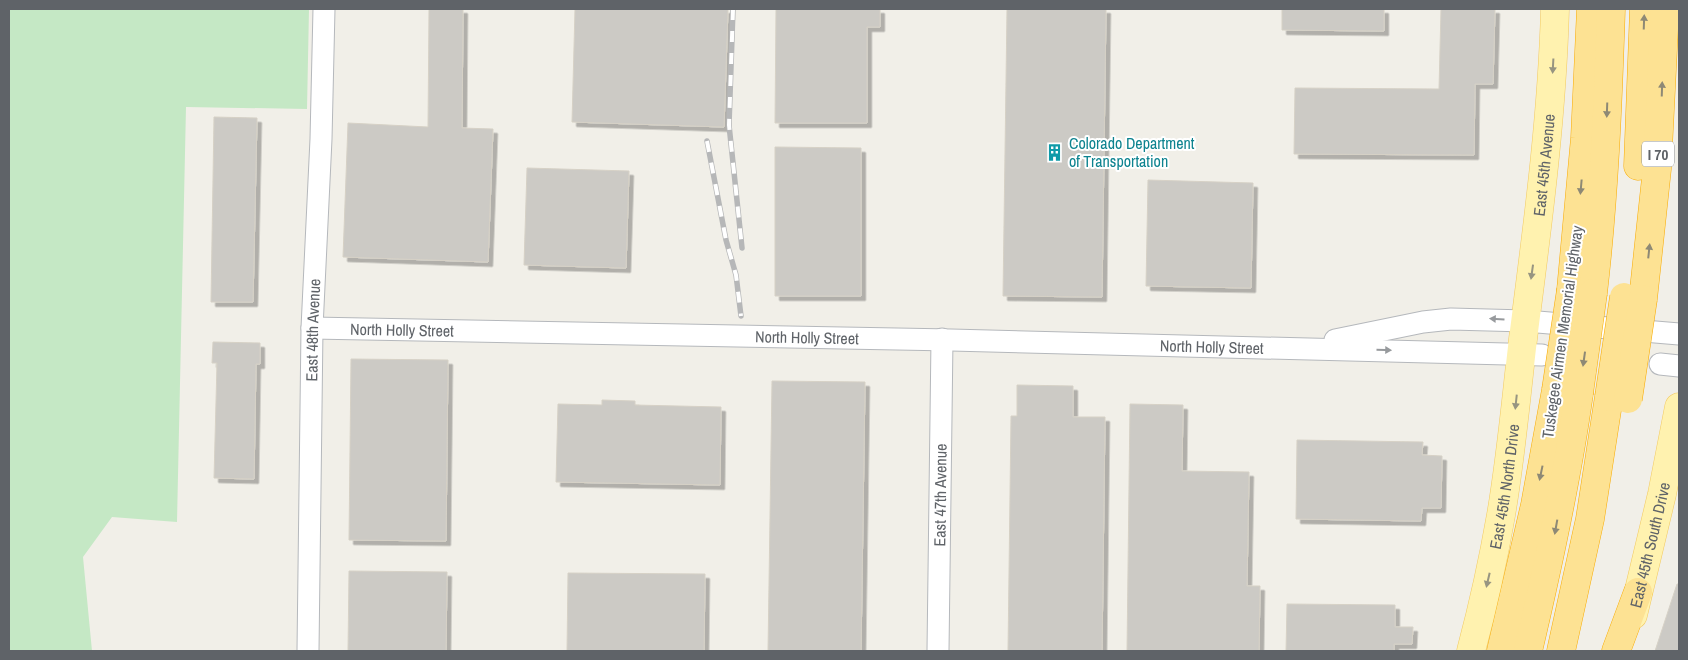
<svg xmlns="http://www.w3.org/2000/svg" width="1688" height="660" viewBox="0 0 1688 660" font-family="'Archivo Narrow',sans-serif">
<defs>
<filter id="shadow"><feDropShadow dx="4.5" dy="4.5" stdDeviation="0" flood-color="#0004"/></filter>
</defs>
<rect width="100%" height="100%" fill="#f1efe8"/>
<!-- green -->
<polygon fill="#c5e8c5" points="9,9 309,9 307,109 186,107 177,522 112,517 83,557 92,651 9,651"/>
<!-- building -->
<g fill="#cccac5" stroke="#d6d1c6" filter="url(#shadow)">
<polygon points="429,9 463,9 462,128 493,129 488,262 343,257 348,123 428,127"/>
<polygon points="575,9 728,9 724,127 572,122"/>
<polygon points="776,9 880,9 880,27 867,27 867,123 775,123"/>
<polygon points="1007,9 1106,9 1102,297 1003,296"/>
<polygon points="1282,9 1384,9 1384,31 1282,30"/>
<polygon points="1441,9 1495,9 1493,84 1475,84 1474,155 1294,154 1295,88 1439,89"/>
<polygon points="214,117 257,118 253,302 211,302"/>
<polygon points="775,147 861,148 861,296 775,296"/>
<polygon points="527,168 629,171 626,268 524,265"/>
<polygon points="1148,180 1253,183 1251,288 1146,286"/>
<polygon points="213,342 260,343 260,364 256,364 254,479 214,478 217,363 212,363"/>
<polygon points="351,359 448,360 446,541 349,540"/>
<polygon points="772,381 865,382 861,651 768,651"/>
<polygon points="1017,385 1073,386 1073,417 1105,417 1102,651 1008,651 1011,416 1017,416"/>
<polygon points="602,400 635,401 635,405 721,407 720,485 556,482 558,404 602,405"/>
<polygon points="1130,404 1183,405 1182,471 1249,472 1247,586 1260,586 1259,651 1127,651"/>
<polygon points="1297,440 1423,442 1422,455 1442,456 1441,508 1422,508 1421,521 1296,519"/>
<polygon points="349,571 447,572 446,651 348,651"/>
<polygon points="568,573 705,574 704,651 567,651"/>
<polygon points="1677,584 1679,584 1679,651 1655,651"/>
<polygon points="1287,604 1395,605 1395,627 1413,627 1412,644 1394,644 1394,651 1286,651"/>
</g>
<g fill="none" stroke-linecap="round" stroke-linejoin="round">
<defs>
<g id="minor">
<path id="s1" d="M312,328L951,340L1542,355"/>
<polyline points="1335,340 1423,322 1451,319 1526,321 1679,334"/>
<polyline points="1660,364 1679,366"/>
<path id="s2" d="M308,651L312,328L321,139L324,9"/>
<path id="s3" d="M938,651L942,339"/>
</g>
<g id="major">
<path id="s4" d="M1633,615L1662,494L1679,407"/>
<path id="s5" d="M1471,651C1483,606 1493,561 1501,515C1511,457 1516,398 1523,339C1537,229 1552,120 1555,9"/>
</g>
<g id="highway">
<polyline points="1638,166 1644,9"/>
<polyline points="1571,290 1585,138 1591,9"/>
<path d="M1593,293C1604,199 1608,104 1611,9"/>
<polyline points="1643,299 1657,169 1665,9"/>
<polyline points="1501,651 1535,505 1556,390"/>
<path d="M1528,651C1548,566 1567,480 1579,393"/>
<polyline points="1561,651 1590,519 1609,397"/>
<polyline points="1616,651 1638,592"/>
</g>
</defs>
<!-- minor casing -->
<use href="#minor" stroke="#b5b8bc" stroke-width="23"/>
<!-- major casing -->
<use href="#major" stroke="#f2c960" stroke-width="29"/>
<!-- highway casing -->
<use href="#highway" stroke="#f9ab00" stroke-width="29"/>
<!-- minor -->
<use href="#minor" stroke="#fff" stroke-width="21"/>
<!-- major -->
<use href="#major" stroke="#fff2af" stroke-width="28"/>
<!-- highway -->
<use href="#highway" stroke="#fde293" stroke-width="28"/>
<defs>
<g id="rail">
<polyline points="733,9 729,125 742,248"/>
<polyline points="707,141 726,240 736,275 741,316"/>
</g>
</defs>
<!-- rail casing -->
<use href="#rail" stroke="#b6b7b8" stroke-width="5.5"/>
<!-- rail -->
<use href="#rail" stroke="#fff" stroke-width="4" stroke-dasharray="11" stroke-linecap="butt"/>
<defs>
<g id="highway-bridge">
<polyline points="1556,390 1571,290"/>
<polyline points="1579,393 1593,293"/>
<polyline points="1609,397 1624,297"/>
<polyline points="1628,399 1643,299"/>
</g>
</defs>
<!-- highway-bridge casing -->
<use href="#highway-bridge" stroke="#f9ab00" stroke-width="29" stroke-linecap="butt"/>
<!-- highway-bridge -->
<use href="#highway-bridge" stroke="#fde293" stroke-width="28"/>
</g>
<!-- one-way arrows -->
<defs><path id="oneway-solid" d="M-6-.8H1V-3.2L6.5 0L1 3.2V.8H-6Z" transform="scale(1.25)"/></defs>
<g fill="#8e8975">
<use href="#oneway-solid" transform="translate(1644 22) rotate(-88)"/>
<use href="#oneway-solid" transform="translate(1662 89) rotate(-88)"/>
<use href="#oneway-solid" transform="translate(1607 110) rotate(92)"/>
<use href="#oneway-solid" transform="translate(1581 187) rotate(95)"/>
<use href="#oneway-solid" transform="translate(1649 251) rotate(-84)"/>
<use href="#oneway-solid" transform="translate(1584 359) rotate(98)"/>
<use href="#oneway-solid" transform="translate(1541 473) rotate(102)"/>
<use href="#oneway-solid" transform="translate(1556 527) rotate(100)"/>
</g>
<g fill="#979581">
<use href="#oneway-solid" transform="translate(1553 66) rotate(93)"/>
<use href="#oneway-solid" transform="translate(1532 272) rotate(98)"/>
<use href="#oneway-solid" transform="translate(1516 402) rotate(96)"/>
<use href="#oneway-solid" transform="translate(1488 580) rotate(103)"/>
</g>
<g fill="#979a9d">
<use href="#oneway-solid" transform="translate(1497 319) rotate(-177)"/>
<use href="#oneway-solid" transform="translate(1384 350) rotate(1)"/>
</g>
<!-- icons -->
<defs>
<symbol id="building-bare" viewBox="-9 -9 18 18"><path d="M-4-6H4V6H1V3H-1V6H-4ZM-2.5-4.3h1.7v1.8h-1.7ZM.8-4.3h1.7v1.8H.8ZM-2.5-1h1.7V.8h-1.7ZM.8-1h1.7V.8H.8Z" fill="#0f9aa8" stroke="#fff" stroke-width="2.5" paint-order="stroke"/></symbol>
</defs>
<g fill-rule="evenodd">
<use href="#building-bare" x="1042" y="140" width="25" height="25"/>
</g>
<g text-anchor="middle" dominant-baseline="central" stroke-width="4" stroke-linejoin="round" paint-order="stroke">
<!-- shield labels -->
<rect fill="#fff" stroke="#8f9295" stroke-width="1" x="1642" y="141.5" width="32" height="25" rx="4"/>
<g font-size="15" font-weight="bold" fill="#5f6368">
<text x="1658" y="154">I 70</text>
</g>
<!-- culture labels -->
<g font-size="16" fill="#0d838f" stroke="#fff" text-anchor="start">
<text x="1069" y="143">Colorado Department<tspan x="1069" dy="18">of Transportation</tspan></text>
</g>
<!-- street labels -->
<g font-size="16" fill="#5f6368" stroke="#fff">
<text stroke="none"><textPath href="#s5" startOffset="492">East 45th Avenue</textPath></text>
<text stroke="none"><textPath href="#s2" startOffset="321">East 48th Avenue</textPath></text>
<text stroke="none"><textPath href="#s1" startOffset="90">North Holly Street</textPath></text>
<text transform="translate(1562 332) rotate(-82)">Tuskegee Airmen Memorial Highway</text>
<text stroke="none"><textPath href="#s1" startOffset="495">North Holly Street</textPath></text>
<text stroke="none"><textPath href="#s1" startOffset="900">North Holly Street</textPath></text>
<text stroke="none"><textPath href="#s5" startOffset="168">East 45th North Drive</textPath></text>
<text stroke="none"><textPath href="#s3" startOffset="156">East 47th Avenue</textPath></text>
<text stroke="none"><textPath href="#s4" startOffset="72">East 45th South Drive</textPath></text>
</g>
</g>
<!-- border -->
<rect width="1688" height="660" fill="none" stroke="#5f6368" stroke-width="20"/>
</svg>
